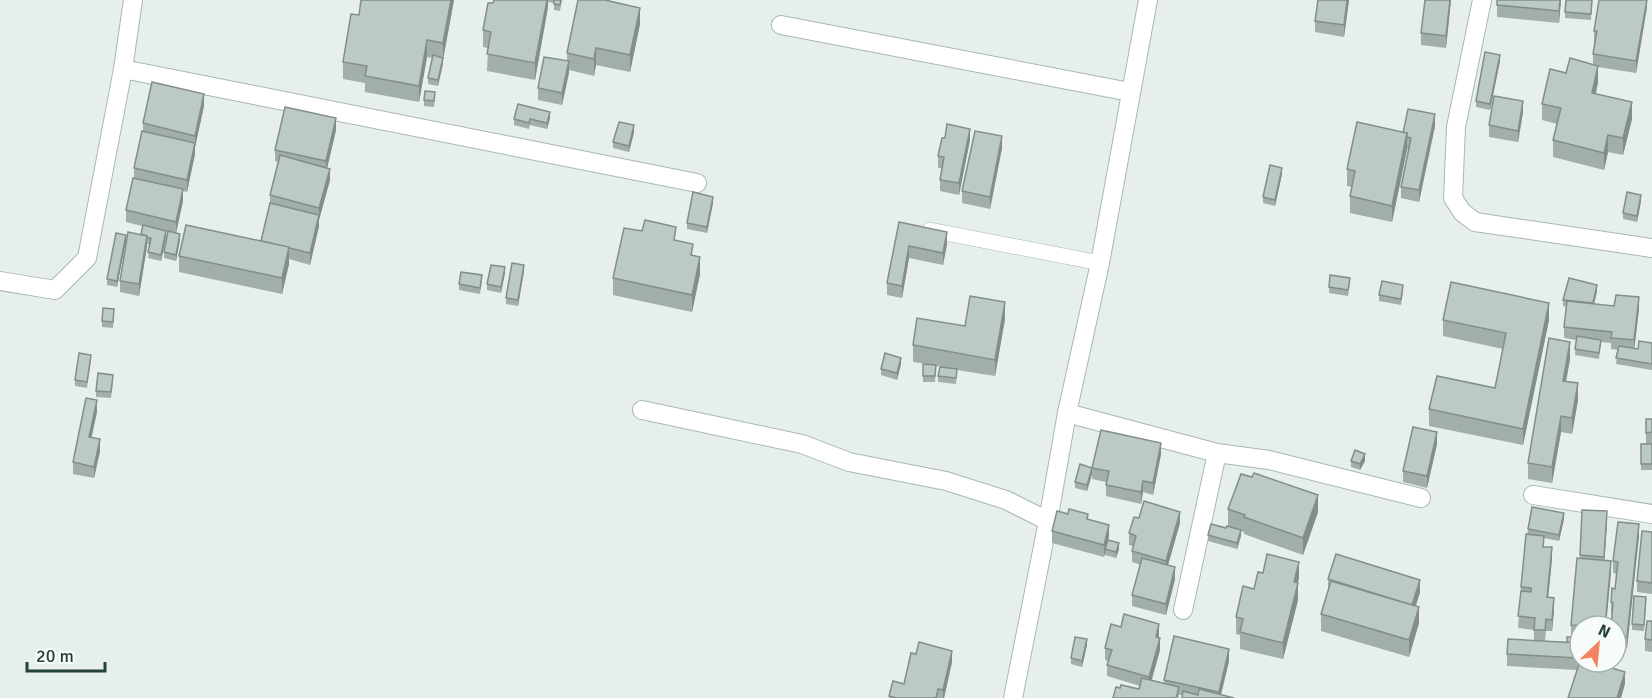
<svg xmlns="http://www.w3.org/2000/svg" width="1652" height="698" viewBox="0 0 1652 698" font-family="Signika,sans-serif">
<rect width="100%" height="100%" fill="#e6efeb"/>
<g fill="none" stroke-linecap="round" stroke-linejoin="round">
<defs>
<polyline id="lane" points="930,230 1100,263"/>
<g id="street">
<polyline points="1482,0 1456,127 1453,198 1462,212 1475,222 1652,248"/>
<polyline points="781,25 1130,92"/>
<polyline points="123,69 697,183"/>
<polyline points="0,281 55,290 87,258 123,69 133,0"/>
<polyline points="642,410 802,444 849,462 946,481 1006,500 1048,521"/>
<polyline points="1067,413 1217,453 1269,460 1421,498"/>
<polyline points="1533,495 1652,514"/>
<polyline points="1183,610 1217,453"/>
<polyline points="1013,698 1048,521 1067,413 1100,263 1148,0"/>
</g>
</defs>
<!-- lane casing -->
<use href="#lane" stroke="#a8b8b2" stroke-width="16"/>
<!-- street casing -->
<use href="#street" stroke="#a8b8b2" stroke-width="20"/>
<!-- lane -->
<use href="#lane" stroke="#fff" stroke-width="15"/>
<!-- street -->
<use href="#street" stroke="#fff" stroke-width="18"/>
</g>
<!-- wall -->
<g fill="#a1aea9">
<polygon points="454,0 438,86 428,84 428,78 432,58 427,57 419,102 365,92 365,83 343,79 343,62 359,15"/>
<polygon points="494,0 562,0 560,11 554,10 554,3 548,2 548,7 535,80 487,71 488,48 483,47 483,30"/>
<polygon points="1349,0 1344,37 1315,32 1315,21"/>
<polygon points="1425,0 1451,0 1446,48 1421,45 1421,33"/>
<polygon points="1497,0 1561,0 1559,23 1497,17"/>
<polygon points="1592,0 1591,20 1565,18 1565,12"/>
<polygon points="1647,0 1647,7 1636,73 1598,67 1598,82 1596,94 1632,119 1623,155 1608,152 1604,170 1553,157 1553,140 1557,124 1542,120 1542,104 1566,73 1593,64 1593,54 1595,43 1594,42 1594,31"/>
<polygon points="640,24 630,72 596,65 594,76 569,70 562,105 538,100 538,88 567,61 567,53"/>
<polygon points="1500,61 1490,110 1476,107 1476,101"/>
<polygon points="435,98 434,107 424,106 424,100"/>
<polygon points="204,106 195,147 195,154 187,192 183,191 183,201 176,233 180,240 176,261 164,258 164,252 168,231 166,231 166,237 161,261 148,258 149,244 147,244 139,296 120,292 120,281 141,234 142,226 126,222 126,210 134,178 134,168 143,131 143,123"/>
<polygon points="1523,112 1518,142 1489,137 1489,125"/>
<polygon points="550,118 547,129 530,125 529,129 514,125 514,119"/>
<polygon points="1435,126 1419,202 1401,198 1401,187 1409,149 1407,149 1392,222 1350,213 1350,196 1352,187 1347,186 1347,169 1403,133"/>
<polygon points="336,130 327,168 330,180 319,220 319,226 310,265 289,259 289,264 282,294 179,272 179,256 261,241 270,204 270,195 278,162 275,161 275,150"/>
<polygon points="634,132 629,152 613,148 613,142"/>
<polygon points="970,140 959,195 940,191 940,180 942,168 938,168 938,156"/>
<polygon points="1002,148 990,209 962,203 962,191"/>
<polygon points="1282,174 1275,206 1263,203 1263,197"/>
<polygon points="1641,201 1637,222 1623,219 1623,213"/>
<polygon points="713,203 707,233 687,229 687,223"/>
<polygon points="899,222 947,244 943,265 909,258 902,298 887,295 887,283"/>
<polygon points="642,231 676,240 693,255 700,274 692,312 613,295 613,278"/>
<polygon points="126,235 117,287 107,285 107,279"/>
<polygon points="524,271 518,306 506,304 506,298"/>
<polygon points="505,273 501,293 487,290 487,284"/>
<polygon points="482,281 480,294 459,290 459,284"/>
<polygon points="1350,284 1348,296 1329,293 1329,287"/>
<polygon points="1403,291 1401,305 1379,301 1379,295"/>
<polygon points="1597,291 1594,304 1639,309 1634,348 1638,349 1652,343 1652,370 1616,364 1618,350 1611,349 1611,343 1601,342 1599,359 1575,355 1576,340 1564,338 1564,327 1567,307 1563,306 1563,300"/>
<polygon points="114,315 113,328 102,327 102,321"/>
<polygon points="1005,319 995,376 957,370 956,384 938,382 938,376 948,368 936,366 935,382 923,382 923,364 927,364 913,362 913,345 965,326"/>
<polygon points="1443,320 1549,320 1523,445 1429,426 1429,409 1495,388 1503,349 1443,336"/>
<polygon points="1570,359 1566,381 1578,400 1572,434 1561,432 1552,483 1528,479 1528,463"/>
<polygon points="91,361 87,388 75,386 75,380"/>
<polygon points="901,364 897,380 881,375 881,369"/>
<polygon points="113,381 111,398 96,397 96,391"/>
<polygon points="97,412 91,438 100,451 94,478 73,474 73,462"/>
<polygon points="1646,419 1652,419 1652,470 1641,470 1641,444 1646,444"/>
<polygon points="1437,444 1427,488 1403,482 1403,471"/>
<polygon points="1161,454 1153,495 1143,492 1141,504 1106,496 1106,482 1092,479 1092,468"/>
<polygon points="1351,461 1365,461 1360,470 1351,467"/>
<polygon points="1092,474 1087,491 1075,488 1075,482"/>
<polygon points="1228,509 1318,512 1303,555 1244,534 1244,532 1241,531 1241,536 1237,549 1208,541 1208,535 1226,528 1228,526"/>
<polygon points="1582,510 1607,523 1604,561 1611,573 1580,626 1580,638 1571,637 1571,625 1580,558"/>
<polygon points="1139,518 1180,523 1168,565 1175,579 1166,615 1132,606 1132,595 1141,565 1132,562 1132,551 1133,546 1129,545 1129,533"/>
<polygon points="1088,519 1109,536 1108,540 1119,549 1116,558 1105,555 1105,551 1104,557 1052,543 1052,531"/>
<polygon points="1564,519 1559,541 1544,538 1544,547 1552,559 1548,597 1554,610 1552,631 1546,631 1545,641 1567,642 1580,638 1580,652 1578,652 1578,668 1625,684 1577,670 1507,666 1507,654 1534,640 1534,630 1518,628 1521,587 1528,529"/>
<polygon points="1652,532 1652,594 1637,592 1637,581"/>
<polygon points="1639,536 1627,648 1624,648 1623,658 1616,657 1616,626 1612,614 1611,614 1611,602 1615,589 1616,574 1613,573 1613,561"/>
<polygon points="1299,578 1297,583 1298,600 1283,659 1240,649 1240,635 1236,634 1236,617 1254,589"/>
<polygon points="1328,579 1420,592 1416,606 1419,623 1409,657 1321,631 1321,614 1328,590"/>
<polygon points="1646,603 1644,631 1632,630 1632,624"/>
<polygon points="1652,621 1652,652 1645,651 1645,639"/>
<polygon points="1159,635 1159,638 1160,650 1152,680 1164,683 1164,680 1229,661 1221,695 1179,695 1179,698 1120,688 1139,689 1140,686 1107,676 1107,665 1108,661 1105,660 1105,648"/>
<polygon points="1087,645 1082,667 1071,664 1071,658"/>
<polygon points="952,662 944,698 889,698 889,696 904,684"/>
</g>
<!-- shaded-wall -->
<g fill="#838d89">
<polygon points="451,0 454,0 443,60 443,43"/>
<polygon points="547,0 548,0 548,7 535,80 535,63"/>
<polygon points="1347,0 1349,0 1344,37 1344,25"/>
<polygon points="1450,0 1451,0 1446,48 1446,36"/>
<polygon points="1560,0 1561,0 1559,23 1559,11"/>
<polygon points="1647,0 1647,7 1636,73 1636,61"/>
<polygon points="640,8 640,24 630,72 630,55"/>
<polygon points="427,40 427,57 419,102 419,86"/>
<polygon points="596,48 596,65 594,76 594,59"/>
<polygon points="1500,55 1500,61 1490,110 1490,104"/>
<polygon points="443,58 443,64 438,86 438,80"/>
<polygon points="569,61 569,73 562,105 562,93"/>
<polygon points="1598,66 1598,82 1592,109 1592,93"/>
<polygon points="204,94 204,106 195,147 195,136"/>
<polygon points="1523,101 1523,112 1518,142 1518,131"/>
<polygon points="1632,102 1632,119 1623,155 1623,138"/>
<polygon points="550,112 550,118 547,129 547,123"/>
<polygon points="1435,114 1435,126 1419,202 1419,190"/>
<polygon points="336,118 336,130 326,173 326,161"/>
<polygon points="634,125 634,132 629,152 629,146"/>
<polygon points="970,129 970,140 959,195 959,183"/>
<polygon points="1407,133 1407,150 1392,222 1392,206"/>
<polygon points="1608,135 1608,152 1604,170 1604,153"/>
<polygon points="1002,136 1002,148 990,209 990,197"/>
<polygon points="195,143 195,154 187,192 187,180"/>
<polygon points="1282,168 1282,174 1275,206 1275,200"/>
<polygon points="330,169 330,180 319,220 319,208"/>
<polygon points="183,189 183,201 176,233 176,222"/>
<polygon points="1641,195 1641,201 1637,222 1637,216"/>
<polygon points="713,197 713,203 707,233 707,227"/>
<polygon points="319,215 319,226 310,265 310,253"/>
<polygon points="166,231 166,237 161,261 161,255"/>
<polygon points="947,232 947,244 943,265 943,253"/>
<polygon points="180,234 180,240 176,261 176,255"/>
<polygon points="126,235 126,241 117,287 117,281"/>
<polygon points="147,236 147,247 139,296 139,284"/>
<polygon points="909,246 909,258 902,298 902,286"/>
<polygon points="289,247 289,264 282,294 282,278"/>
<polygon points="700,257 700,274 692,312 692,295"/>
<polygon points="524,265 524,271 518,306 518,300"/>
<polygon points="505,267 505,273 501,293 501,287"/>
<polygon points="1597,285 1597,291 1592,313 1592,307"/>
<polygon points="1639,297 1639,309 1634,352 1634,340"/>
<polygon points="1005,302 1005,319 995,376 995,360"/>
<polygon points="1549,303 1549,320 1523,445 1523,429"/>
<polygon points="1570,342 1570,359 1563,398 1563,381"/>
<polygon points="901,358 901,364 897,380 897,373"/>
<polygon points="1578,383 1578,400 1572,434 1572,418"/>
<polygon points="97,400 97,412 89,449 89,437"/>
<polygon points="1561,416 1561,432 1552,483 1552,467"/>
<polygon points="1437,432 1437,444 1427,488 1427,476"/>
<polygon points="100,439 100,451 94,478 94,467"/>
<polygon points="1161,443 1161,454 1153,495 1153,483"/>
<polygon points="1365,454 1365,461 1360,470 1360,464"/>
<polygon points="1092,468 1092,474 1087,491 1087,485"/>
<polygon points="1143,481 1143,492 1141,504 1141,492"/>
<polygon points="1318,495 1318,512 1303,555 1303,538"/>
<polygon points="1607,511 1607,523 1604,568 1604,557"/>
<polygon points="1180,512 1180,523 1166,572 1166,561"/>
<polygon points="1564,513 1564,519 1559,541 1559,535"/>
<polygon points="1639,524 1639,536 1627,648 1627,637"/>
<polygon points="1109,525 1109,536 1104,557 1104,545"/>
<polygon points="1241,530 1241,536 1237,549 1237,543"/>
<polygon points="1119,543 1119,549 1116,558 1116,552"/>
<polygon points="1552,547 1552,559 1547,609 1547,597"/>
<polygon points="1611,561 1611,573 1606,626 1605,626"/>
<polygon points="1299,562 1299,578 1294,599 1294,582"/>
<polygon points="1175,567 1175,579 1166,615 1166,604"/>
<polygon points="1420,580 1420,592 1412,617 1412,605"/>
<polygon points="1298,583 1298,600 1283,659 1283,643"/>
<polygon points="1554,598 1554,610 1552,631 1552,620"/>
<polygon points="1419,607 1419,623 1409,657 1409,640"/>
<polygon points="1159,624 1159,635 1156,649 1156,637"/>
<polygon points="1160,638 1160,650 1149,688 1149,677"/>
<polygon points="1087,639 1087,645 1082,667 1082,661"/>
<polygon points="1229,649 1229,661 1220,698 1219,698 1219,692"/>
<polygon points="952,651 952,662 944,698 943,698 943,690"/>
<polygon points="1625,672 1625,684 1621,698 1617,698"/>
</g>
<!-- building -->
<g fill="#bbcac4" stroke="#838d89" stroke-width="1.5">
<polygon points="361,0 451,0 443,43 427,40 419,86 365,76 367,66 343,62 351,14 359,15"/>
<polygon points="494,0 547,0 535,63 487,54 491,32 483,30 488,3 493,3"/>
<polygon points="554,0 561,0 560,5 554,4"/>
<polygon points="578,0 605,0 640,8 630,55 596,48 594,59 567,53"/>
<polygon points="1318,0 1347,0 1344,25 1315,21"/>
<polygon points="1425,0 1450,0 1446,36 1421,33"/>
<polygon points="1497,0 1560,0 1559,11 1497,5"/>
<polygon points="1566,0 1592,0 1591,14 1565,12"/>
<polygon points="1599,0 1647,0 1636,61 1593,54 1597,31 1594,31"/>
<polygon points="1485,52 1500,55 1490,104 1476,101"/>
<polygon points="433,55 443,58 438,80 428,78"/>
<polygon points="544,57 569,61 562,93 538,88"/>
<polygon points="1570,58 1598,66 1592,93 1632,102 1623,138 1608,135 1604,153 1553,140 1561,108 1542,104 1550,69 1566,73"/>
<polygon points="152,82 204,94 195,136 143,123"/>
<polygon points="425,91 435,92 434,101 424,100"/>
<polygon points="1494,96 1523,101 1518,131 1489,125"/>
<polygon points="518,104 550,112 547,123 530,119 529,123 514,119"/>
<polygon points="285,107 336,118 326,161 275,150"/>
<polygon points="1408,109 1435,114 1419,190 1401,187 1411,138 1407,137 1407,133 1403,133"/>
<polygon points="619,122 634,125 629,146 613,142"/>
<polygon points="1357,122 1407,133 1392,206 1350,196 1355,171 1347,169"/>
<polygon points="947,124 970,129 959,183 940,180 944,157 938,156 942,138 945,138"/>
<polygon points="142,131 195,143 187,180 134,168"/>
<polygon points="975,131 1002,136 990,197 962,191"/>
<polygon points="280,155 330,169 319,208 270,195"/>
<polygon points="1270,165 1282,168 1275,200 1263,197"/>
<polygon points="133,178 183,189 176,222 126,210"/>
<polygon points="693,192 713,197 707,227 687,223"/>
<polygon points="1627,192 1641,195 1637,216 1623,213"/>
<polygon points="270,203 319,215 310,253 261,241"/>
<polygon points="645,220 676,227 674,240 693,244 691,255 700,257 692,295 613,278 624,228 642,231"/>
<polygon points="899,222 947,232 943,253 909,246 902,286 887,283"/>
<polygon points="143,225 166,231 161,255 148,252 151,238 147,238 147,236 141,234"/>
<polygon points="186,225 289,247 282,278 179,256"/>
<polygon points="168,231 180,234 176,255 164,252"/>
<polygon points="128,232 147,236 139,284 120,281"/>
<polygon points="116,233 126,235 117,281 107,279"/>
<polygon points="512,263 524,265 518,300 506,298"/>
<polygon points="491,265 505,267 501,287 487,284"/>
<polygon points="461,272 482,275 480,288 459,284"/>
<polygon points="1330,275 1350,278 1348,290 1329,287"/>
<polygon points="1569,278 1597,285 1593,303 1563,300"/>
<polygon points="1382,281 1403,285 1401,299 1379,295"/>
<polygon points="1451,282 1549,303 1523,429 1429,409 1437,376 1495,388 1506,333 1443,320"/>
<polygon points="1616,295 1639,297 1634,340 1611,338 1612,332 1564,327 1567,301 1614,306"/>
<polygon points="970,296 1005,302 995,360 913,345 917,318 965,326"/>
<polygon points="103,308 114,309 113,322 102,321"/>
<polygon points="1577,336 1601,340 1599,353 1575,349"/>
<polygon points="1549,338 1570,342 1563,381 1578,383 1572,418 1561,416 1552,467 1528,463"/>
<polygon points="1639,341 1652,343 1652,364 1616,358 1619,346 1638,349"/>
<polygon points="79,353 91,355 87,382 75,380"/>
<polygon points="885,353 901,358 897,373 881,369"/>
<polygon points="923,364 936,365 935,376 923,376"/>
<polygon points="940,367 957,369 956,378 938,376"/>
<polygon points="98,373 113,375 111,392 96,391"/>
<polygon points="86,398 97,400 89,437 100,439 94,467 73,462"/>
<polygon points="1646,419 1652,419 1652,432 1646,433"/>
<polygon points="1413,427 1437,432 1427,476 1403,471"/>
<polygon points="1101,430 1161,443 1153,483 1143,481 1141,492 1106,485 1109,471 1092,468"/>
<rect x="1641" y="444" width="11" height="20"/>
<polygon points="1355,450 1365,454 1360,464 1351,461"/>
<polygon points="1080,464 1092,468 1087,485 1075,482"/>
<polygon points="1254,473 1318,495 1303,538 1244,517 1245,515 1228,509 1241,474 1252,477"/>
<polygon points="1144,501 1180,512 1166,561 1132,551 1136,536 1129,533 1134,517 1139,518"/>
<polygon points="1532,507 1564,513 1559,535 1528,529"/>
<polygon points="1069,509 1088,514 1087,519 1109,525 1104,545 1052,531 1057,511 1068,514"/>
<polygon points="1582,510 1607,511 1604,557 1580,555"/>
<polygon points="1618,522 1639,524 1627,637 1616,635 1616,626 1611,626 1613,603 1611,602 1612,588 1615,589 1618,562 1613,561"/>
<polygon points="1211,524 1226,528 1227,526 1241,530 1237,543 1208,535"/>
<polygon points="1642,531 1652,532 1652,583 1637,581"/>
<polygon points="1526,534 1544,536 1543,547 1552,547 1547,597 1554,598 1552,620 1546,619 1545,630 1534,630 1535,618 1518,616 1521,591 1531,592 1531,588 1521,587"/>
<polygon points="1108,540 1119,543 1116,552 1105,549"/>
<polygon points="1267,554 1299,562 1294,582 1298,583 1283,643 1240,632 1243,619 1236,617 1243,586 1254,589 1258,572 1263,573"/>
<polygon points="1336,554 1420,580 1412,605 1328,579"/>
<polygon points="1142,558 1175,567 1166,604 1132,595"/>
<polygon points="1577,558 1611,561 1605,626 1571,625"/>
<polygon points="1331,581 1419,607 1409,640 1321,614"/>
<polygon points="1634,596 1646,597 1644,625 1632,624"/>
<polygon points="1124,614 1159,624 1156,637 1160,638 1149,677 1107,665 1112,650 1105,648 1111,624 1121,627"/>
<polygon points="1647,621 1652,621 1652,640 1645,639"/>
<polygon points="1174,636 1229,649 1219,692 1164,680"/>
<polygon points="1075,637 1087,639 1082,661 1071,658"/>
<polygon points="1567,637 1580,638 1580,646 1578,646 1578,643 1567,642"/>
<polygon points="1508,639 1578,643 1578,658 1507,654"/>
<polygon points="919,642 952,651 943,690 938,689 936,698 897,698 889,696 893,681 904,684 911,653 916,654"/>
<polygon points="1616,643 1624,644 1623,652 1616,651"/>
<polygon points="1580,661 1580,662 1592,662 1625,672 1617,698 1568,698"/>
<polygon points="1142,678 1179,687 1176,698 1113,698 1116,687 1120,688 1121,685 1139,689"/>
<polygon points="1199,689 1234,698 1182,698 1183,691 1198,695"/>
</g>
<!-- north arrow -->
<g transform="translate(1598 644) rotate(26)"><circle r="28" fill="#f7fbf9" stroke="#a3b1ad" stroke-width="1.5"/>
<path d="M0-4.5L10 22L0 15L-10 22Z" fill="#f4845f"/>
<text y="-9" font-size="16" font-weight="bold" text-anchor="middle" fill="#24423a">N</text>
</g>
<!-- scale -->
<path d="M27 662v9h78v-9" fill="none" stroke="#24423a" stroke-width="3"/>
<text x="36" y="662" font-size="18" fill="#24423a" stroke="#f7fbf9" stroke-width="4.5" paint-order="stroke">20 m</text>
</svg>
